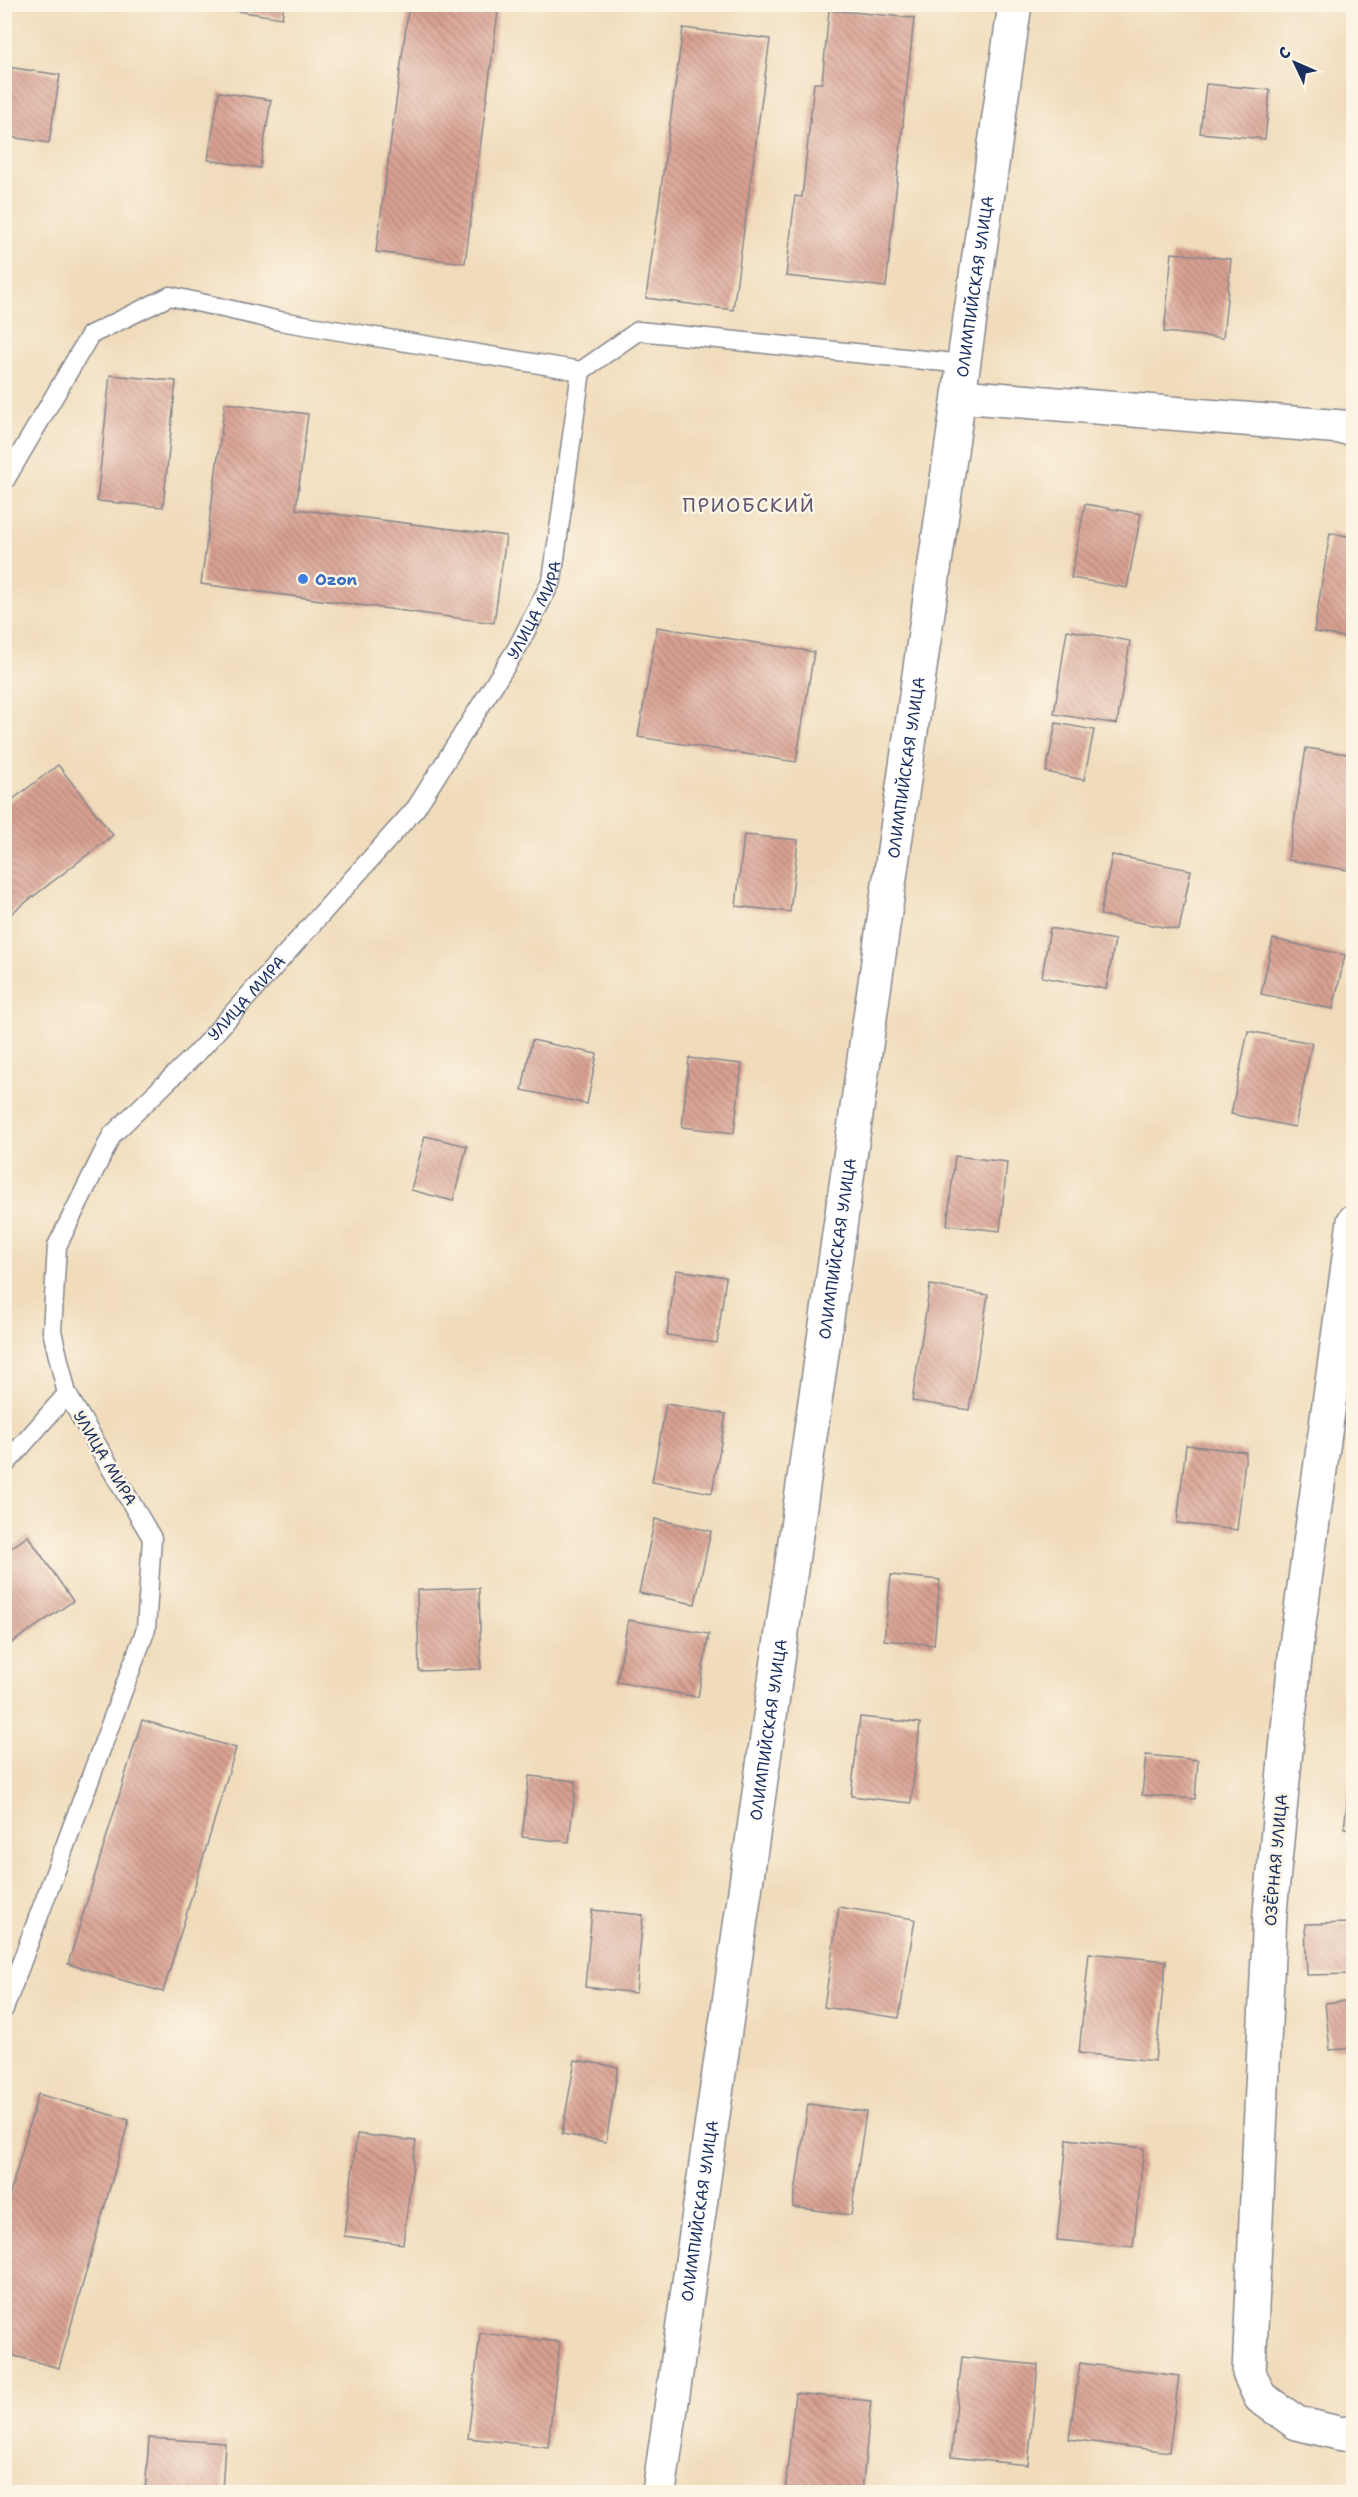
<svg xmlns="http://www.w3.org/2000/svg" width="1358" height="2497" viewBox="0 0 1358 2497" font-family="'Shantell Sans',sans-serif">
<defs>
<pattern id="building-back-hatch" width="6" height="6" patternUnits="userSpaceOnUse" patternTransform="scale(1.5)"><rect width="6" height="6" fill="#d8a091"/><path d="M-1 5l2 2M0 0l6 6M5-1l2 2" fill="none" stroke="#ae837a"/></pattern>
</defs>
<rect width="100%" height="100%" fill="#fcf5e5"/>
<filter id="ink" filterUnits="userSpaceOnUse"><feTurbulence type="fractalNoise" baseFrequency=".0167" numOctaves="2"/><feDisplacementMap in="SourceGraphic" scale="12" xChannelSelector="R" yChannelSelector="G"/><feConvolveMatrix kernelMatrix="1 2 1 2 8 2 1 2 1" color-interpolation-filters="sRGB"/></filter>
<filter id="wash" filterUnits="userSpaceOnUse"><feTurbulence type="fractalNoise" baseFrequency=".008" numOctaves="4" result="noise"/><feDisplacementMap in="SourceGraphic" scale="24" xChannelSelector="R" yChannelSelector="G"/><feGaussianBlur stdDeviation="1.35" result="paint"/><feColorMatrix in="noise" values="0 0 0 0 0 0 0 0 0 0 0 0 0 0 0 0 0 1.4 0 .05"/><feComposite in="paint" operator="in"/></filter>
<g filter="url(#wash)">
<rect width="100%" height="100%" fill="#f0dcbb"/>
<g id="blocks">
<!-- building -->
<g fill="url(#building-back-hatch)">
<polygon points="231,4 284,4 282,18 230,10"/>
<polygon points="409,4 499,4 465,263 376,252"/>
<polygon points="829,10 914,18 886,287 786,276 795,196 802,197 814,83 822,83"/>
<polygon points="683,28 770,39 733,310 646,298"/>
<polygon points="8,67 60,75 49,143 4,136 4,89"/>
<polygon points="1206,84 1270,90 1265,139 1200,133"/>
<polygon points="219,92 271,100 260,168 208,160"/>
<polygon points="1172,253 1231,259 1223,338 1164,332"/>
<polygon points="110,375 176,381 163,507 97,501"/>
<polygon points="225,403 308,414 296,509 506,536 494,623 201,584"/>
<polygon points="1085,504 1141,514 1127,588 1071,578"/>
<polygon points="1330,533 1354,537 1354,639 1314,632"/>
<polygon points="657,627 814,652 796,762 638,737"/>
<polygon points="1067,630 1130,641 1117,724 1054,714"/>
<polygon points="1056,723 1094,730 1084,780 1046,772"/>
<polygon points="1306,748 1354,755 1354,871 1288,860"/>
<polygon points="58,765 113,835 4,919 4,806"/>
<polygon points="744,835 798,840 790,912 736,906"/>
<polygon points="1112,855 1191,870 1179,930 1100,915"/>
<polygon points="1050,928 1115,940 1106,989 1042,977"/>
<polygon points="1273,939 1345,955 1333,1009 1261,994"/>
<polygon points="1248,1031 1312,1043 1295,1127 1231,1114"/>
<polygon points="532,1040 597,1054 587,1104 522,1090"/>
<polygon points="689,1058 742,1064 734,1133 682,1127"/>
<polygon points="425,1136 467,1146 453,1201 411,1190"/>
<polygon points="955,1156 1007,1162 1000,1231 947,1225"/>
<polygon points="676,1270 726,1277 717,1343 667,1335"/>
<polygon points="930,1285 988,1295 969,1410 912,1401"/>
<polygon points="666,1404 726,1414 712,1493 652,1482"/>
<polygon points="1186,1445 1246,1452 1237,1530 1177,1523"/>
<polygon points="655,1519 711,1531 695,1604 639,1593"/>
<polygon points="28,1536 73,1601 4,1648 4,1553"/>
<polygon points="891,1575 940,1580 934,1645 884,1640"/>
<polygon points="479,1588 481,1669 419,1671 417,1590"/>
<polygon points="628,1620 709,1634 698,1697 617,1682"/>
<polygon points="860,1717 920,1723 911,1803 851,1796"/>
<polygon points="142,1720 236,1748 163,1992 68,1964"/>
<polygon points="1146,1755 1198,1760 1195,1799 1142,1795"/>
<polygon points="1352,1765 1354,1765 1354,1829 1344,1828"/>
<polygon points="529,1776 576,1781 569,1842 522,1837"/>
<polygon points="839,1907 915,1919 899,2018 824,2007"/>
<polygon points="592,1910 643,1915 636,1993 585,1987"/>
<polygon points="1354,1923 1354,1974 1307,1975 1305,1924"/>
<polygon points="1089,1953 1166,1961 1155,2061 1079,2053"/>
<polygon points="1354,2000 1354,2048 1330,2050 1325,2003"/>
<polygon points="575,2060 618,2067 606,2142 562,2134"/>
<polygon points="38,2094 129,2120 59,2368 4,2353 4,2215"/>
<polygon points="808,2104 866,2112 851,2215 793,2207"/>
<polygon points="357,2134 416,2141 403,2244 344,2236"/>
<polygon points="1067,2139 1144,2148 1133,2247 1057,2240"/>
<polygon points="480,2333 560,2342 548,2447 468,2438"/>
<polygon points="962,2357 1038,2365 1028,2465 951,2457"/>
<polygon points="1080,2363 1179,2376 1169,2452 1069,2439"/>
<polygon points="795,2393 871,2401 862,2492 785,2492"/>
<polygon points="149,2438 225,2443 222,2492 145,2492"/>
</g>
</g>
</g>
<g filter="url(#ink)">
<use href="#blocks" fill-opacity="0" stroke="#86868c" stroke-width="1.5"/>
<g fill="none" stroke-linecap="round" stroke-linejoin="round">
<defs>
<g id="lane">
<polyline points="4,482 90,335 170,296 280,321 581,371"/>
<polyline points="4,1466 67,1394"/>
<path id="s1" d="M4,2009L146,1629L152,1538L67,1394L52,1331L57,1246L112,1135L198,1052L416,808L517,648L552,580L581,371L638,331L964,364"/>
</g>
<g id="street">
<polyline points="959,396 1354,428"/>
<polyline points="1354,1221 1297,1638 1270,1912 1249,2373 1260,2397 1297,2423 1342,2434 1354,2432"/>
<path id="s2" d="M659,2492L1015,4"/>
</g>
</defs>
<!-- lane casing -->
<use href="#lane" stroke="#86868c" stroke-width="21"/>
<!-- street casing -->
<use href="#street" stroke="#86868c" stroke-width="36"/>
<!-- lane -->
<use href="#lane" stroke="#fff" stroke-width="18"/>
<!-- street -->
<use href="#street" stroke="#fff" stroke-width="33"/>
</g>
</g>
<!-- markers -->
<circle fill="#3f7fe0" stroke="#fcf5e5" stroke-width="2" cx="303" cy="579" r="6"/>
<g text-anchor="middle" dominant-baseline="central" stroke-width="5" stroke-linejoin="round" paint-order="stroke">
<!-- street labels -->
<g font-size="16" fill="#1b2f5e" stroke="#fcf5e5">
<text stroke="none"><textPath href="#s2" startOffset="2228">ОЛИМПИЙСКАЯ УЛИЦА</textPath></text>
<text stroke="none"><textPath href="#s1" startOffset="1616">УЛИЦА МИРА</textPath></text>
<text stroke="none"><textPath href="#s2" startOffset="1742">ОЛИМПИЙСКАЯ УЛИЦА</textPath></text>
<text stroke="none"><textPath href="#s1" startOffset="1130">УЛИЦА МИРА</textPath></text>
<text stroke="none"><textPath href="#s2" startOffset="1256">ОЛИМПИЙСКАЯ УЛИЦА</textPath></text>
<text transform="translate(105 1458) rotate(59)">УЛИЦА МИРА</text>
<text stroke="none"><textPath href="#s2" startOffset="770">ОЛИМПИЙСКАЯ УЛИЦА</textPath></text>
<text transform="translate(1276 1860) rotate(-85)">ОЗЁРНАЯ УЛИЦА</text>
<text stroke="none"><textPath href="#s2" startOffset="284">ОЛИМПИЙСКАЯ УЛИЦА</textPath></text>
</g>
<!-- shop labels -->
<g font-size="16" font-weight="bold" fill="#366cbe" stroke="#fcf5e5" text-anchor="start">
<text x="315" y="579">Ozon</text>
</g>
<!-- quarter labels -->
<g font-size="20" letter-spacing="1.5" fill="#5d5770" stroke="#fcf5e5">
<text x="749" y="505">ПРИОБСКИЙ</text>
</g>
</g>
<!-- margin -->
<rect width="1358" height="2497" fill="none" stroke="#fcf5e5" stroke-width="24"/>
<!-- north arrow -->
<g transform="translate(1295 63) rotate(314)" stroke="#fcf5e5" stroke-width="4.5" paint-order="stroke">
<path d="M0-4.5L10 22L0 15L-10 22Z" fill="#1b2f5e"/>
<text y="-9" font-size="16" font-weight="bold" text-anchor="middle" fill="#1b2f5e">С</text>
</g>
</svg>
